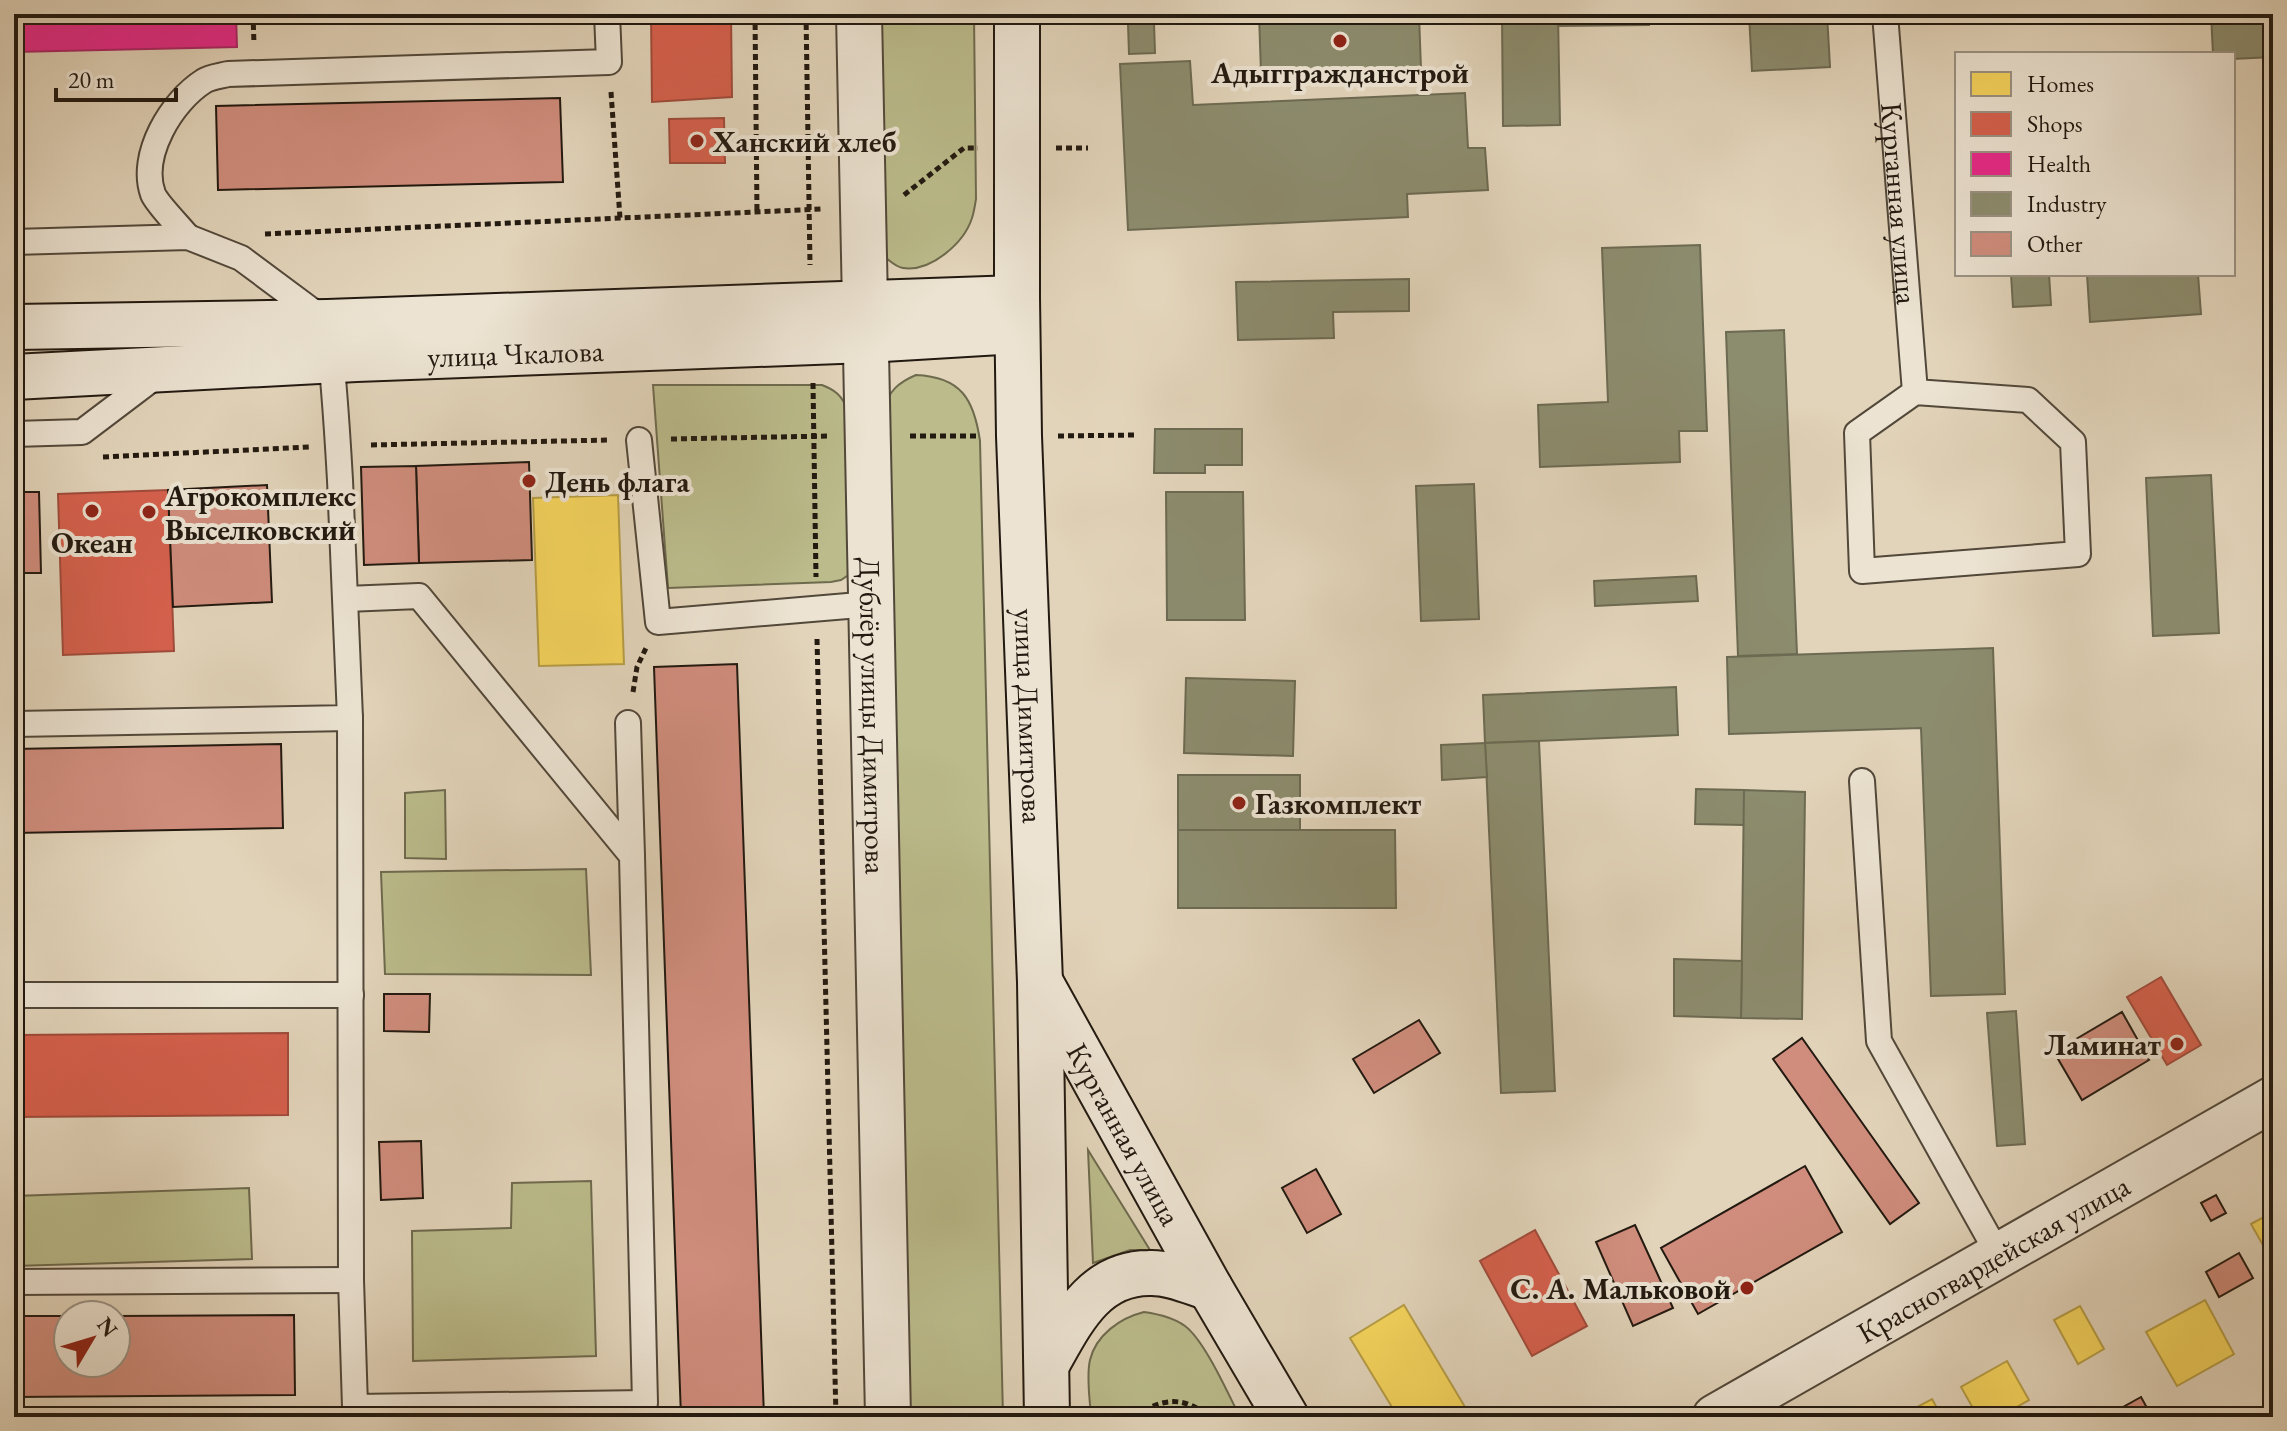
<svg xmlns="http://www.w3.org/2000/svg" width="2287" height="1431" viewBox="0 0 2287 1431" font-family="'EB Garamond',serif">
<rect width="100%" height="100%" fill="#e2d4ba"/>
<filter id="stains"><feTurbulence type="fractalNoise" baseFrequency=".0025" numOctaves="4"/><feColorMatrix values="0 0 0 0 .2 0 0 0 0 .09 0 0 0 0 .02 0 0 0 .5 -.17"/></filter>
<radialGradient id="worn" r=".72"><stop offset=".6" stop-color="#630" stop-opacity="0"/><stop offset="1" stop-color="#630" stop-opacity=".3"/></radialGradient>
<!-- green -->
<g fill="#bbbb8b" stroke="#6e6a4e" stroke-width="2">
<path d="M874,14H974L976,199C975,205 974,212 972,218C964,243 931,272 903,268C896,267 891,262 886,258Z"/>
<path d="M916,375C961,377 974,399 980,441L1003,1417H903L882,410C890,391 897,383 916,375Z"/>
<path d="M653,385H822C835,390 841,395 847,408L853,572L841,580L831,582L668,588Z"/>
<polygon points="445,790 446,859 405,858 405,793"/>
<polygon points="586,869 591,975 385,974 381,872"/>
<polygon points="1088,1150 1150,1250 1130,1250 1093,1263"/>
<polygon points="591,1181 596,1356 413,1361 412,1231 511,1228 512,1183"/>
<polygon points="249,1188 252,1259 14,1266 14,1196"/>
<path d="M1144,1312C1158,1314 1173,1317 1185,1326C1205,1341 1228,1394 1240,1417H1091C1090,1399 1086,1377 1090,1360C1096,1335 1120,1318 1144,1312Z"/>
</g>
<!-- homes -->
<g fill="#f6d55c" stroke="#b69d45" stroke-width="2">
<polygon points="618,495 624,664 539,666 533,498"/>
<polygon points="2273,1212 2273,1263 2251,1224"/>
<polygon points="2205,1300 2234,1354 2177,1386 2146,1332"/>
<polygon points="1404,1305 1471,1417 1398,1417 1350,1338"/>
<polygon points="2080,1306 2104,1349 2078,1364 2054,1320"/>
<polygon points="2007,1361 2029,1400 1999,1417 1978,1417 1961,1387"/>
<polygon points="1932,1399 1942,1417 1903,1417 1902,1415"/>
</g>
<!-- shops -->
<g fill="#d6604d" stroke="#a04b3b" stroke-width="2">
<polygon points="651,14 731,14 732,97 652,102"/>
<polygon points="724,118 725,163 670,163 669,119"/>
<polygon points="168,490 174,651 63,655 58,494"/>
<polygon points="2161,977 2201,1045 2167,1065 2127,997"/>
<polygon points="288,1033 288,1115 14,1117 14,1035"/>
<polygon points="1535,1230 1587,1326 1532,1356 1480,1261"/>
</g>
<!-- health -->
<polygon fill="#e7298a" stroke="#ac2465" stroke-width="2" points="14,14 236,14 237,47 14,52"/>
<!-- industry -->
<g fill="#8c8c6e" stroke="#6c6a52" stroke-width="2">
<polygon points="1259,14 1419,14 1421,69 1261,73"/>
<polygon points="1502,14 1558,14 1560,125 1503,126"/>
<polygon points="1558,14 1649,14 1649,25 1558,26"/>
<polygon points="1749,14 1827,14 1830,67 1752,71"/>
<polygon points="2211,14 2273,14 2273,57 2233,59 2233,54 2213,54"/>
<polygon points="1154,23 1155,53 1129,54 1128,24"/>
<polygon points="1190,61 1193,105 1465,93 1468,148 1485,148 1488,190 1407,194 1408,217 1128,230 1120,64"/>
<polygon points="1700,245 1707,431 1679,431 1680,462 1540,467 1538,405 1608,402 1602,248"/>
<polygon points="2011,274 2049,274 2051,305 2013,307"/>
<polygon points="2087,274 2198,274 2201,314 2090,322"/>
<polygon points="1409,279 1409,311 1333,312 1334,338 1238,340 1236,282"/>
<polygon points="1784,330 1797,654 1738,656 1726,332"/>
<polygon points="1155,429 1242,429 1242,465 1205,465 1205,473 1154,473"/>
<polygon points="2211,475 2219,633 2153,636 2146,478"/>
<polygon points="1474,484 1479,619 1421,621 1416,486"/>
<polygon points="1166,492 1243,492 1245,620 1167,620"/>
<polygon points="1696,576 1698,601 1595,606 1594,581"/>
<polygon points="1993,648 2005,994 1931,996 1921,728 1729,734 1727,657"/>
<polygon points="1186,678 1295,681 1293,756 1184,753"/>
<polygon points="1676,687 1678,735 1485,743 1483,695"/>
<polygon points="1539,741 1555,1091 1501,1093 1485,743"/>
<polygon points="1485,743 1487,777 1442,780 1441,745"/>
<rect x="1178" y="775" width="122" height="55"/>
<polygon points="1696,789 1744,790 1744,825 1695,824"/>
<polygon points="1744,790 1805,792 1802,1019 1741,1018"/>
<polygon points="1178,830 1395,830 1396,908 1178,908"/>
<polygon points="1674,959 1742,961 1741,1018 1674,1016"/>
<polygon points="2016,1011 2025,1144 1997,1146 1987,1013"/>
</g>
<!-- building -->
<g fill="#d08d7d" stroke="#221910" stroke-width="2">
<polygon points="560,98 563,182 218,190 216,106"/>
<polygon points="529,462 532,560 419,563 416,466"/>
<polygon points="416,466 419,563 364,565 361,467"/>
<polygon points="267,485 272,602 173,607 168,490"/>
<polygon points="14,492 39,492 41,573 14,573"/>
<polygon points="737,664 764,1417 681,1417 654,667"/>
<polygon points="281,744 283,828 14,833 14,749"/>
<polygon points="384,994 430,994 429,1032 384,1031"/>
<polygon points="2122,1012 2149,1060 2082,1100 2054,1052"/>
<polygon points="1419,1020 1440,1053 1374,1093 1353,1059"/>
<polygon points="1802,1038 1919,1203 1890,1224 1773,1059"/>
<polygon points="421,1141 423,1198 381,1200 379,1142"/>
<polygon points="1805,1166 1842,1232 1698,1314 1661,1248"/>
<polygon points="1316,1169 1341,1214 1307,1233 1282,1188"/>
<polygon points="2216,1195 2226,1213 2211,1221 2201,1203"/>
<polygon points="1635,1225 1673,1308 1633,1326 1596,1242"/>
<polygon points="2239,1253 2253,1278 2219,1297 2206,1272"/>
<polygon points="294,1315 295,1395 14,1397 14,1316 68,1316 68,1363 116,1363 116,1316"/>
<polygon points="2141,1397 2152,1417 2119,1417 2116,1411"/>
</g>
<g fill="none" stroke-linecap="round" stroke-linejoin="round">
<defs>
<g id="lane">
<path id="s1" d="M1885,14L1915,392L1857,433L1862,571L2078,554L2073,442L2028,400L1915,392"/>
<path d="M188,237C180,227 157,204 153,194C139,155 172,101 204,81C210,77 220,76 228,74L609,62L607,14"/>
<path d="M14,242L188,237L241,258L327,322C334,374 337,427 340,480C344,560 347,639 350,718L14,724"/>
<polyline points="14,434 82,432 160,373"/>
<polyline points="639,440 658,622 871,604"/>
<polyline points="346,599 419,596 632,856 645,1403 355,1407 351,1280 350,718"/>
<polyline points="628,723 632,856"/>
<polyline points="1862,781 1879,1041 1998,1254"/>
<polyline points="14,995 351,995"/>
<polyline points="14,1282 351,1280"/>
</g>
<g id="street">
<path id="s2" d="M859,14L888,1417"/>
<path id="s3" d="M1715,1417L2273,1099"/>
</g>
<g id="secondary">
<path id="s4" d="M1017,14V298L1019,436L1040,982L1047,1417"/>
<polyline points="14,327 327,322 1017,298"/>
<path id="s5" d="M14,377L356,359L866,340L1017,331"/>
<path id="s6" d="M1043,987L1210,1288L1286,1417"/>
<path d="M1047,1364C1071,1322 1093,1273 1149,1273C1169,1272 1191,1282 1210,1288"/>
</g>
</defs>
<!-- lane casing -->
<use href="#lane" stroke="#52483a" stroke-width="28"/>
<!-- street casing -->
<use href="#street" stroke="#52483a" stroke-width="48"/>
<!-- secondary casing -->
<use href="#secondary" stroke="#221910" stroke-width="48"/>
<!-- path -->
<g stroke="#221910" stroke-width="5" stroke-dasharray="6 4" stroke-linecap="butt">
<polyline points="253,14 254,44"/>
<polyline points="755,14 757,213"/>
<polyline points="806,14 810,265"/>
<polyline points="611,92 620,218"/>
<polyline points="1056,148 1088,148"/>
<polyline points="904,195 964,148 978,148"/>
<polyline points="265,234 822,209"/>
<polyline points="813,383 816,577"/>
<polyline points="910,436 976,436"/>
<polyline points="1058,436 1137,435"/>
<polyline points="671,439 828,436"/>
<polyline points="371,445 609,440"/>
<polyline points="103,457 309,447"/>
<polyline points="817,639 836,1417"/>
<polyline points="633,692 637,667 646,648"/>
<path d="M1136,1417C1160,1397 1186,1396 1209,1417"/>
</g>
<!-- lane -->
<use href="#lane" stroke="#ece3d2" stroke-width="24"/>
<!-- street -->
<use href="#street" stroke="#ece3d2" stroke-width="44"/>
<!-- secondary -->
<use href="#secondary" stroke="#ece3d2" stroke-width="44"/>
</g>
<!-- markers -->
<g fill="#8f2418" stroke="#ece3d2" stroke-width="3">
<circle cx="1340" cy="41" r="8"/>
<circle cx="697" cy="141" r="8"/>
<circle cx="529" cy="481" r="8"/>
<circle cx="92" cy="511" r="8"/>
<circle cx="149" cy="512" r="8"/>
<circle cx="1239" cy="803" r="8"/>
<circle cx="2177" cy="1044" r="8"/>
<circle cx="1747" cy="1288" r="8"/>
</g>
<g text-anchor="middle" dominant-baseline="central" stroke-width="8" stroke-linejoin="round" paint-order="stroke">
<!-- poi labels -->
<g font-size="30" font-weight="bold" fill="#221910" stroke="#ece3d2" text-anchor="start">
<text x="1340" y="72" text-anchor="middle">Адыггражданстрой</text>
<text x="713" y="141">Ханский хлеб</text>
<text x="545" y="481">День флага</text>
<text x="165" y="495">Агрокомплекс<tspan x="165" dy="34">Выселковский</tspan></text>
<text x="92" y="542" text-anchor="middle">Океан</text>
<text x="1255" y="803">Газкомплект</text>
<text x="2161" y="1044" text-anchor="end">Ламинат</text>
<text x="1731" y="1288" text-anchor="end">С. А. Мальковой</text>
</g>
<!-- street labels -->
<g font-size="30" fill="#221910" stroke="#ece3d2">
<text stroke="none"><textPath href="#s1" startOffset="190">Курганная улица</textPath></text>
<text stroke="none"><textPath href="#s5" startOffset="502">улица Чкалова</textPath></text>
<text stroke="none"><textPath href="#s2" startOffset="702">Дублёр улицы Димитрова</textPath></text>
<text stroke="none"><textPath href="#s4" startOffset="702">улица Димитрова</textPath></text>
<text stroke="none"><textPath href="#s6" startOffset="168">Курганная улица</textPath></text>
<text stroke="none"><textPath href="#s3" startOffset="320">Красногвардейская улица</textPath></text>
</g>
</g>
<!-- margin -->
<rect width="2287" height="1431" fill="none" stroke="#e2d4ba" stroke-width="48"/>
<rect x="16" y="16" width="2255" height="1399" fill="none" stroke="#221910" stroke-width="4"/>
<rect x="24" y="24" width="2239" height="1383" fill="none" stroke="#221910" stroke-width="2"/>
<!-- legend -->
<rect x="1955" y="52" width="280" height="224" fill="#ece3d2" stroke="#9b9284" stroke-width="2"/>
<rect x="1971" y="72" width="40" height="24" fill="#f6d55c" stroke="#9b9284" stroke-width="2"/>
<text x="2027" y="92" font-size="24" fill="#221910">Homes</text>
<rect x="1971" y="112" width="40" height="24" fill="#d6604d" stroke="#9b9284" stroke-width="2"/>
<text x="2027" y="132" font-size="24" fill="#221910">Shops</text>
<rect x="1971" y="152" width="40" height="24" fill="#e7298a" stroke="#9b9284" stroke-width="2"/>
<text x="2027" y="172" font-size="24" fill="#221910">Health</text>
<rect x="1971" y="192" width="40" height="24" fill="#8c8c6e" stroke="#9b9284" stroke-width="2"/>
<text x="2027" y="212" font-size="24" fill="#221910">Industry</text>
<rect x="1971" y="232" width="40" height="24" fill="#d08d7d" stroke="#9b9284" stroke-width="2"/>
<text x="2027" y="252" font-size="24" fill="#221910">Other</text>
<!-- north arrow -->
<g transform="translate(92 1339) rotate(52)"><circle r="38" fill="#ece3d2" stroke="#9b9284" stroke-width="2"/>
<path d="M0-6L14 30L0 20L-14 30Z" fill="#8f2418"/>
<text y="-12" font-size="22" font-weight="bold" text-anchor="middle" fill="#221910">N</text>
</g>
<!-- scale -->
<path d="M56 88v12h120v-12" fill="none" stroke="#221910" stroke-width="4"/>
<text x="68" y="88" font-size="24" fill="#221910" stroke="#ece3d2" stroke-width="6" paint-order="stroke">20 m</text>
<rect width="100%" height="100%" filter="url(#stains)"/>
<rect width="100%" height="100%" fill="url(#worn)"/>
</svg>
